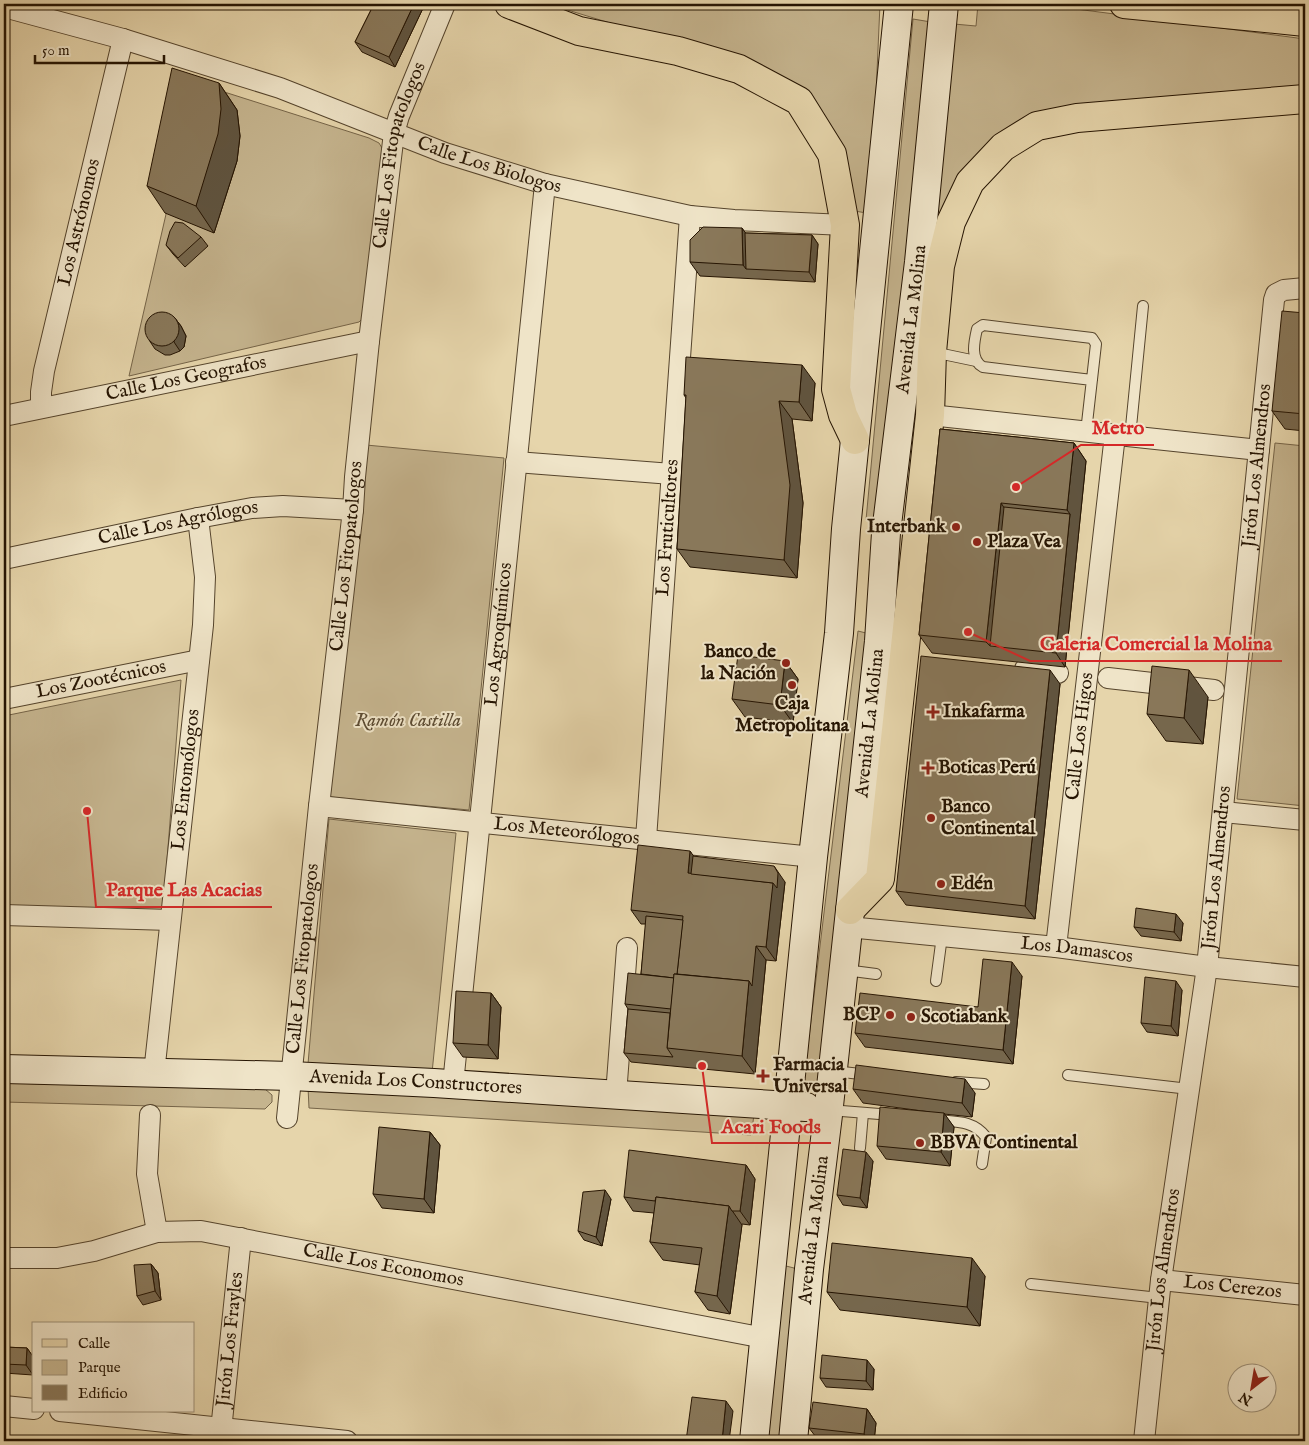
<svg xmlns="http://www.w3.org/2000/svg" width="1309" height="1445" viewBox="0 0 1309 1445" font-family="'IM FELL English',serif">
<rect width="100%" height="100%" fill="#e6d5ab"/>
<filter id="stains"><feTurbulence type="fractalNoise" baseFrequency=".004" numOctaves="4"/><feColorMatrix values="0 0 0 0 .2 0 0 0 0 .09 0 0 0 0 .02 0 0 0 .5 -.17"/></filter>
<radialGradient id="worn" r=".72"><stop offset=".6" stop-color="#630" stop-opacity="0"/><stop offset="1" stop-color="#630" stop-opacity=".3"/></radialGradient>
<!-- green -->
<g fill="#c5b48e" stroke="#756448">
<polygon points="548,4 880,4 871,207 867,213 854,211 840,149 753,63 610,23"/>
<polygon points="978,4 1038,4 1305,39 1305,87 1032,120 940,220 930,227 954,24 976,26"/>
<polygon points="913,19 931,22 878,520 866,520"/>
<polygon points="196,83 369,138 379,143 385,153 365,316 359,322 129,376"/>
<polygon points="1275,443 1305,446 1305,806 1237,799"/>
<polygon points="366,445 504,458 469,810 330,797"/>
<polygon points="858,631 870,634 817,1088 803,1087"/>
<polygon points="181,680 163,912 4,907 4,716"/>
<polygon points="329,819 456,833 432,1073 308,1064"/>
<polygon points="4,1083 265,1089 272,1095 272,1102 265,1109 4,1102"/>
<polygon points="308,1087 754,1115 751,1135 309,1108"/>
<polygon points="786,1266 794,1268 797,1274 780,1441 764,1441 782,1271"/>
<polygon points="978,1437 1034,1441 978,1441"/>
</g>
<g fill="none" stroke-linecap="round" stroke-linejoin="round">
<defs>
<g id="lane">
<polyline points="933,352 976,361"/>
<path d="M1086,432L1096,344L1092,338L983,325L977,329C974,342 970,360 983,367L1092,380"/>
<polyline points="1130,437 1143,306"/>
<polyline points="845,970 876,974"/>
<polyline points="936,981 942,936"/>
<polyline points="834,1071 869,1075"/>
<polyline points="1068,1075 1189,1089"/>
<polyline points="956,1082 984,1084"/>
<polyline points="829,1110 892,1115"/>
<path d="M936,1120C956,1122 973,1120 986,1137L982,1164"/>
<polyline points="860,1148 863,1113"/>
<polyline points="1031,1284 1159,1298"/>
</g>
<g id="street">
<path id="s1" d="M4,7L123,39L280,88L445,153L545,184L690,216L734,220L845,225"/>
<path id="s2" d="M41,407V392L44,371L123,39"/>
<polyline points="930,415 1259,450"/>
<path id="s3" d="M4,416L369,341"/>
<polyline points="516,462 672,474"/>
<path id="s4" d="M4,559L198,518L252,508L283,506L353,510"/>
<polyline points="1025,669 1058,673"/>
<polyline points="1108,678 1214,690"/>
<path id="s5" d="M4,699L199,660"/>
<path id="s6" d="M319,806L813,857"/>
<polyline points="1223,812 1305,820"/>
<path id="s7" d="M646,839L690,216"/>
<polyline points="4,915 170,920"/>
<path id="s8" d="M848,927L1056,947L1207,967L1305,977"/>
<path id="s9" d="M1056,947L1115,435"/>
<path id="s10" d="M154,1073L203,625L205,577L198,518"/>
<path id="s11" d="M453,1084L545,184"/>
<polyline points="616,1095 627,948"/>
<polyline points="150,1115 147,1174 157,1232"/>
<path id="s12" d="M287,1118L319,806L353,510L355,477L369,341L394,133L399,116L445,4"/>
<path id="s13" d="M4,1258H57L94,1251L157,1232L201,1231L764,1338"/>
<path id="s14" d="M1161,1280L1305,1295"/>
<polyline points="4,1406 34,1409"/>
<polyline points="60,1411 347,1441"/>
<path id="s15" d="M220,1440L241,1238"/>
<path id="s16" d="M1144,1441L1161,1280L1207,967L1274,300L1276,294L1284,290L1305,288"/>
</g>
<g id="secondary">
<path id="s17" d="M4,1069L291,1076L434,1083L806,1107"/>
<polyline points="754,1441 813,857 839,633 846,529 899,4"/>
<path id="s18" d="M793,1441L809,1269L828,1115L879,641L886,533L919,262L944,4"/>
</g>
<g id="primary">
<polyline points="509,4 579,31 678,51 739,69 799,101 832,154 845,225 836,389 843,415 855,440"/>
<polyline points="1124,4 1305,22"/>
<polyline points="850,910 880,879 930,415 932,352 940,266 951,222 970,182 1003,147 1037,126 1077,118 1305,99"/>
</g>
</defs>
<!-- lane casing -->
<use href="#lane" stroke="#55442c" stroke-width="12"/>
<!-- street casing -->
<use href="#street" stroke="#55442c" stroke-width="22"/>
<!-- secondary casing -->
<use href="#secondary" stroke="#251402" stroke-width="30"/>
<!-- primary casing -->
<use href="#primary" stroke="#251402" stroke-width="30"/>
<!-- lane -->
<use href="#lane" stroke="#efe4c8" stroke-width="10"/>
<!-- street -->
<use href="#street" stroke="#efe4c8" stroke-width="20"/>
<!-- secondary -->
<use href="#secondary" stroke="#efe4c8" stroke-width="28"/>
<!-- primary -->
<use href="#primary" stroke="#e6d5ab" stroke-width="28"/>
</g>
<!-- wall -->
<g fill="#76674d" stroke="#251402">
<polygon points="374,4 425,4 395,67 362,52 355,42"/>
<polygon points="219,83 237,110 240,136 237,161 214,233 165,213 147,186"/>
<polygon points="742,228 745,233 812,235 818,244 815,282 700,276 690,262"/>
<polygon points="201,237 208,246 185,267 173,254 166,245"/>
<polygon points="1305,313 1305,431 1285,429 1272,411"/>
<polygon points="174,317 181,326 186,336 184,347 180,351 170,355 165,355 155,349 149,340"/>
<polygon points="815,383 812,421 792,419 803,503 797,578 690,567 677,549 686,398 684,395"/>
<polygon points="940,429 1074,443 1086,461 1065,667 932,653 919,635"/>
<polygon points="785,661 798,679 793,723 745,717 732,699"/>
<polygon points="1060,684 1035,919 906,905 896,891"/>
<polygon points="1208,697 1203,744 1166,741 1147,714"/>
<polygon points="690,851 693,856 785,882 776,961 766,960 755,1074 631,1062 624,1053 628,1009 625,1004 641,974 646,924 641,924 631,910"/>
<polygon points="1183,923 1181,941 1141,936 1134,927"/>
<polygon points="1022,976 1013,1064 865,1047 855,1033 978,1007"/>
<polygon points="1182,990 1178,1036 1147,1032 1141,1023"/>
<polygon points="491,993 501,1007 498,1059 463,1057 453,1043"/>
<polygon points="853,1089 975,1093 972,1117 944,1114 954,1127 950,1166 886,1159 877,1146 930,1112 863,1103"/>
<polygon points="430,1132 440,1145 434,1213 382,1208 373,1194"/>
<polygon points="873,1161 867,1208 843,1205 837,1195"/>
<polygon points="746,1165 755,1179 750,1225 742,1224 730,1314 708,1310 695,1292 700,1265 663,1260 650,1242 654,1213 633,1211 624,1197"/>
<polygon points="611,1199 602,1246 584,1240 578,1231"/>
<polygon points="151,1264 158,1273 161,1300 143,1305 137,1296"/>
<polygon points="985,1276 980,1326 840,1310 827,1292"/>
<polygon points="4,1347 27,1348 34,1358 33,1375 4,1373"/>
<polygon points="874,1369 873,1390 826,1387 820,1378"/>
<polygon points="867,1409 876,1423 874,1441 819,1441 809,1428"/>
</g>
<!-- shaded-wall -->
<g fill="#60543f" stroke="#251402">
<polygon points="414,4 425,4 395,67 389,57"/>
<polygon points="219,83 237,110 240,136 237,161 214,233 196,206"/>
<polygon points="742,228 752,242 746,269 743,265"/>
<polygon points="812,235 818,244 815,282 809,272"/>
<polygon points="174,317 181,326 186,336 184,347 180,351 174,342"/>
<polygon points="802,365 815,383 812,421 799,402"/>
<polygon points="779,401 792,419 803,503 797,578 784,560"/>
<polygon points="1074,443 1086,461 1065,667 1056,653 1070,514 1067,510"/>
<polygon points="1001,503 1013,521 990,646 986,642"/>
<polygon points="785,661 798,679 793,723 780,705"/>
<polygon points="1050,670 1060,684 1035,919 1025,906"/>
<polygon points="1189,670 1208,697 1203,744 1184,718"/>
<polygon points="690,851 700,865 698,879 688,873"/>
<polygon points="774,866 785,882 776,961 766,947"/>
<polygon points="1176,914 1183,923 1181,941 1174,932"/>
<polygon points="756,946 766,960 755,1074 742,1056 749,981"/>
<polygon points="1012,962 1022,976 1013,1064 1003,1050"/>
<polygon points="1176,981 1182,990 1178,1036 1171,1026"/>
<polygon points="491,993 501,1007 498,1059 488,1045"/>
<polygon points="965,1079 975,1093 972,1117 962,1103"/>
<polygon points="944,1113 954,1127 950,1166 941,1152"/>
<polygon points="430,1132 440,1145 434,1213 424,1199"/>
<polygon points="866,1152 873,1161 867,1208 860,1198"/>
<polygon points="746,1165 755,1179 750,1225 740,1211"/>
<polygon points="605,1190 611,1199 602,1246 596,1237"/>
<polygon points="729,1206 742,1225 730,1314 717,1296"/>
<polygon points="972,1258 985,1276 980,1326 967,1307"/>
<polygon points="151,1264 158,1273 161,1300 155,1291"/>
<polygon points="27,1348 34,1358 33,1375 26,1365"/>
<polygon points="867,1360 874,1369 873,1390 866,1381"/>
<polygon points="726,1401 733,1411 729,1441 722,1441"/>
<polygon points="867,1409 876,1423 874,1441 868,1441 864,1434"/>
</g>
<!-- building -->
<g fill="#89785a" stroke="#251402">
<polygon points="374,4 414,4 389,57 355,42"/>
<polygon points="172,68 219,83 221,109 218,134 196,206 147,186"/>
<polygon points="175,222 183,223 201,237 178,258 166,245 170,231"/>
<polygon points="703,227 742,228 743,265 690,262 690,240"/>
<polygon points="745,233 812,235 809,272 746,269"/>
<polygon points="1282,311 1305,313 1305,414 1272,411"/>
<circle cx="162" cy="329" r="17"/>
<polygon points="686,357 802,365 799,402 779,401 790,485 784,560 677,549 686,395 684,395"/>
<polygon points="940,429 1074,443 1067,510 1001,503 986,642 919,635"/>
<polygon points="1004,507 1070,514 1056,653 990,646"/>
<polygon points="738,655 785,661 780,705 732,699"/>
<polygon points="921,656 1050,670 1025,906 896,891"/>
<polygon points="1152,666 1189,670 1184,718 1147,714"/>
<polygon points="638,845 690,851 688,873 773,883 766,947 756,946 752,986 749,981 677,974 683,916 631,910"/>
<polygon points="693,856 774,866 778,873 777,888 773,883 691,874"/>
<polygon points="1136,908 1176,914 1174,932 1134,927"/>
<polygon points="646,916 683,920 677,974 674,974 674,978 641,974"/>
<polygon points="983,959 1012,962 1003,1050 855,1033 860,993 978,1007"/>
<polygon points="628,973 674,978 671,1009 625,1004"/>
<polygon points="674,974 749,981 742,1056 667,1048"/>
<polygon points="1145,977 1176,981 1171,1026 1141,1023"/>
<polygon points="456,991 491,993 488,1045 453,1043"/>
<polygon points="628,1009 670,1013 667,1048 673,1057 624,1053"/>
<polygon points="856,1065 965,1079 962,1103 853,1089"/>
<polygon points="880,1107 944,1113 941,1152 877,1146"/>
<polygon points="379,1127 430,1132 424,1199 373,1194"/>
<polygon points="843,1149 866,1152 860,1198 837,1195"/>
<polygon points="629,1150 746,1165 740,1211 732,1211 729,1206 656,1197 655,1201 624,1197"/>
<polygon points="605,1190 596,1237 578,1231 583,1192"/>
<polygon points="656,1197 729,1206 717,1296 695,1292 702,1248 650,1242"/>
<polygon points="832,1243 972,1258 967,1307 827,1292"/>
<polygon points="151,1264 155,1291 137,1296 134,1265"/>
<polygon points="4,1347 27,1348 26,1365 4,1364"/>
<polygon points="822,1355 867,1360 866,1381 820,1378"/>
<polygon points="692,1397 726,1401 722,1441 686,1441"/>
<polygon points="813,1402 867,1409 864,1434 809,1428"/>
</g>
<!-- markers -->
<g fill="#8f2418" stroke="#efe4c8" stroke-width="2">
<circle cx="956" cy="527" r="5"/>
<circle cx="977" cy="542" r="5"/>
<circle cx="786" cy="663" r="5"/>
<circle cx="792" cy="685" r="5"/>
<path d="M930.5 704.5h5v5h5v5h-5v5h-5v-5h-5v-5h5z"/>
<path d="M925.5 760.5h5v5h5v5h-5v5h-5v-5h-5v-5h5z"/>
<circle cx="931" cy="818" r="5"/>
<circle cx="941" cy="884" r="5"/>
<circle cx="890" cy="1015" r="5"/>
<circle cx="911" cy="1017" r="5"/>
<path d="M760.5 1068.5h5v5h5v5h-5v5h-5v-5h-5v-5h5z"/>
<circle cx="920" cy="1143" r="5"/>
</g>
<g text-anchor="middle" dominant-baseline="central" stroke-width="4" stroke-linejoin="round" paint-order="stroke">
<!-- street labels -->
<g font-size="19" fill="#251402" stroke="#efe4c8">
<text stroke="none"><textPath href="#s12" startOffset="970">Calle Los Fitopatologos</textPath></text>
<text stroke="none"><textPath href="#s1" startOffset="511">Calle Los Biologos</textPath></text>
<text stroke="none"><textPath href="#s2" startOffset="189">Los Astrónomos</textPath></text>
<text stroke="none"><textPath href="#s18" startOffset="1128">Avenida La Molina</textPath></text>
<text stroke="none"><textPath href="#s3" startOffset="186">Calle Los Geografos</textPath></text>
<text stroke="none"><textPath href="#s16" startOffset="982">Jirón Los Almendros</textPath></text>
<text stroke="none"><textPath href="#s4" startOffset="178">Calle Los Agrólogos</textPath></text>
<text stroke="none"><textPath href="#s7" startOffset="312">Los Fruticultores</textPath></text>
<text stroke="none"><textPath href="#s12" startOffset="565">Calle Los Fitopatologos</textPath></text>
<text stroke="none"><textPath href="#s11" startOffset="452">Los Agroquímicos</textPath></text>
<text stroke="none"><textPath href="#s5" startOffset="99">Los Zootécnicos</textPath></text>
<text stroke="none"><textPath href="#s18" startOffset="722">Avenida La Molina</textPath></text>
<text stroke="none"><textPath href="#s9" startOffset="212">Calle Los Higos</textPath></text>
<text stroke="none"><textPath href="#s10" startOffset="295">Los Entomólogos</textPath></text>
<text stroke="none"><textPath href="#s6" startOffset="249">Los Meteorólogos</textPath></text>
<text stroke="none"><textPath href="#s16" startOffset="578">Jirón Los Almendros</textPath></text>
<text stroke="none"><textPath href="#s8" startOffset="230">Los Damascos</textPath></text>
<text stroke="none"><textPath href="#s12" startOffset="160">Calle Los Fitopatologos</textPath></text>
<text stroke="none"><textPath href="#s17" startOffset="412">Avenida Los Constructores</textPath></text>
<text stroke="none"><textPath href="#s18" startOffset="212">Avenida La Molina</textPath></text>
<text stroke="none"><textPath href="#s13" startOffset="386">Calle Los Economos</textPath></text>
<text stroke="none"><textPath href="#s16" startOffset="172">Jirón Los Almendros</textPath></text>
<text stroke="none"><textPath href="#s14" startOffset="72">Los Cerezos</textPath></text>
<text stroke="none"><textPath href="#s15" startOffset="101">Jirón Los Frayles</textPath></text>
</g>
<!-- poi labels -->
<g font-size="19" font-weight="bold" fill="#251402" stroke="#efe4c8" text-anchor="start">
<text x="946" y="527" text-anchor="end">Interbank</text>
<text x="987" y="542">Plaza Vea</text>
<text x="776" y="652" text-anchor="end">Banco de<tspan x="776" dy="22">la Nación</tspan></text>
<text x="792" y="704" text-anchor="middle">Caja<tspan x="792" dy="22">Metropolitana</tspan></text>
<text x="943" y="712">Inkafarma</text>
<text x="938" y="768">Boticas Perú</text>
<text x="941" y="807">Banco<tspan x="941" dy="22">Continental</tspan></text>
<text x="951" y="884">Edén</text>
<text x="880" y="1015" text-anchor="end">BCP</text>
<text x="921" y="1017">Scotiabank</text>
<text x="773" y="1065">Farmacia<tspan x="773" dy="22">Universal</tspan></text>
<text x="930" y="1143">BBVA Continental</text>
</g>
<!-- park labels -->
<g font-size="19" font-style="italic" fill="#5d4c33" stroke="#efe4c8">
<text x="408" y="721">Ramón Castilla</text>
</g>
</g>
<!-- callouts -->
<path fill="none" stroke="#d62828" stroke-width="2" d="M1016 487L1081 445H1154M968 632L1030 661H1282M87 811L96 907H272M702 1066L712 1143H831"/>
<g fill="#d62828" stroke="#efe4c8" stroke-width="2">
<circle cx="1016" cy="487" r="5"/>
<circle cx="968" cy="632" r="5"/>
<circle cx="87" cy="811" r="5"/>
<circle cx="702" cy="1066" r="5"/>
</g>
<g font-size="20" text-anchor="middle" font-weight="bold" fill="#d62828" stroke="#efe4c8" stroke-width="4" stroke-linejoin="round" paint-order="stroke">
<text x="1118" y="434">Metro</text>
<text x="1156" y="650">Galeria Comercial la Molina</text>
<text x="184" y="896">Parque Las Acacias</text>
<text x="771" y="1133">Acari Foods</text>
</g>
<!-- margin -->
<rect width="1309" height="1445" fill="none" stroke="#e6d5ab" stroke-width="20"/>
<rect x="5" y="5" width="1299" height="1435" fill="none" stroke="#251402" stroke-width="2.5"/>
<rect x="10" y="10" width="1289" height="1425" fill="none" stroke="#251402"/>
<!-- legend -->
<rect x="32" y="1322" width="162" height="90" fill="#efe4c8" stroke="#9e9179"/>
<rect x="42" y="1339" width="25" height="8" fill="#e6d5ab" stroke="#9e9179"/>
<text x="78" y="1348" font-size="15" fill="#251402">Calle</text>
<rect x="42" y="1360" width="25" height="15" fill="#c5b48e" stroke="#9e9179"/>
<text x="78" y="1372" font-size="15" fill="#251402">Parque</text>
<rect x="42" y="1385" width="25" height="15" fill="#89785a" stroke="#9e9179"/>
<text x="78" y="1398" font-size="15" fill="#251402">Edificio</text>
<!-- north arrow -->
<g transform="translate(1252 1388) rotate(211)"><circle r="24" fill="#efe4c8" stroke="#9e9179"/>
<path d="M0-4L9 19L0 12L-9 19Z" fill="#8f2418"/>
<text y="-8" font-size="14" font-weight="bold" text-anchor="middle" fill="#251402">N</text>
</g>
<!-- scale -->
<path d="M35 55v8h129v-8" fill="none" stroke="#251402" stroke-width="2.5"/>
<text x="42" y="55" font-size="15" fill="#251402" stroke="#efe4c8" stroke-width="4" paint-order="stroke">50 m</text>
<rect width="100%" height="100%" filter="url(#stains)"/>
<rect width="100%" height="100%" fill="url(#worn)"/>
</svg>
